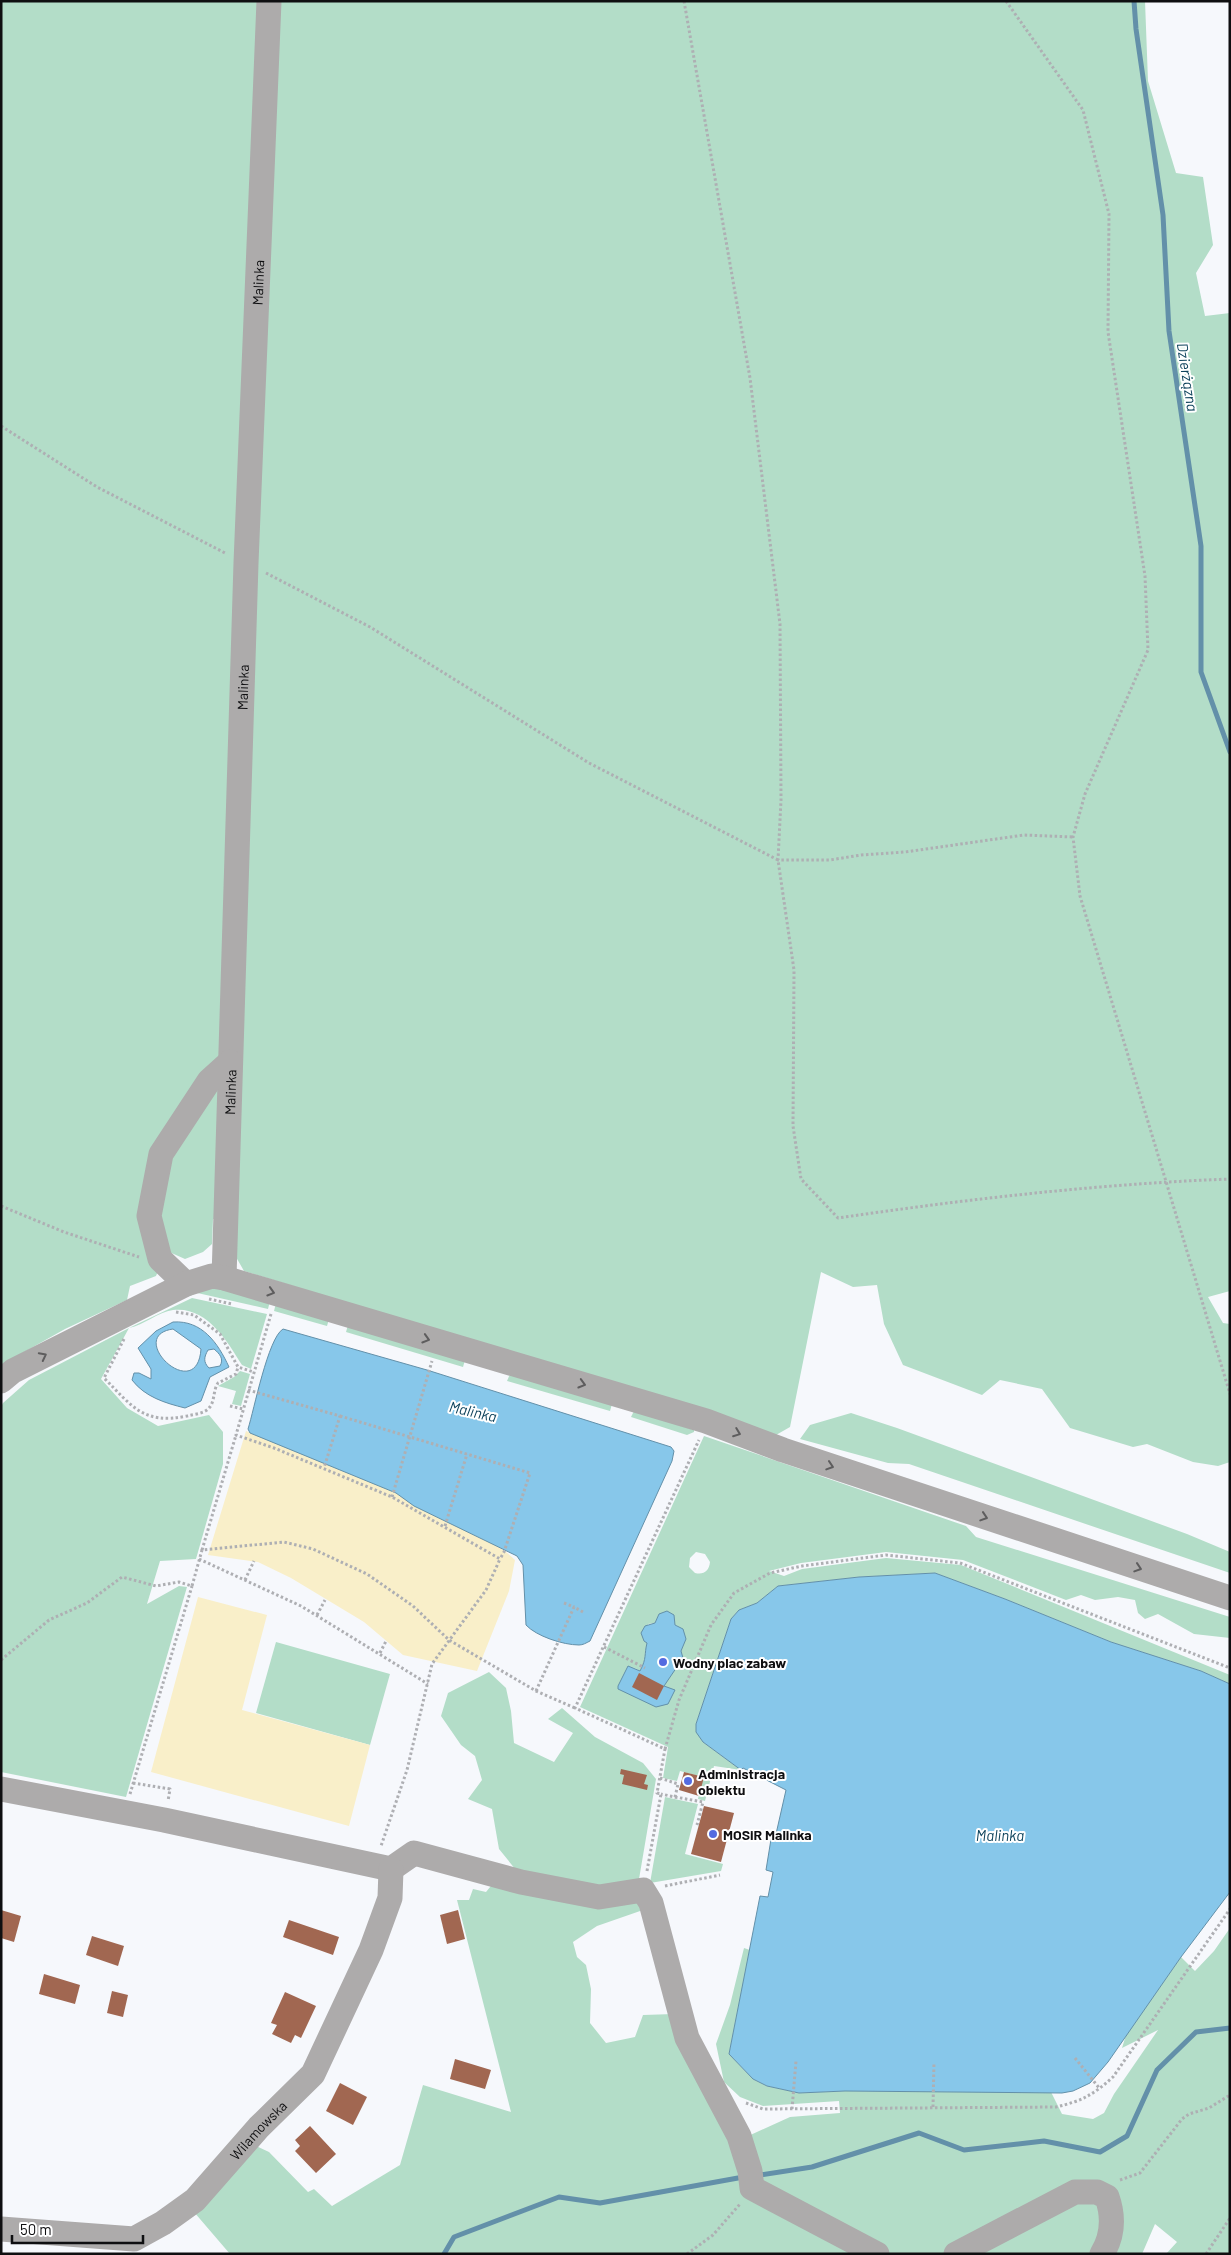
<svg xmlns="http://www.w3.org/2000/svg" width="1231" height="2255" viewBox="0 0 1231 2255" font-family="Barlow,sans-serif">
<rect width="100%" height="100%" fill="#f6f8fc"/>
<!-- green -->
<g fill="#b3ddc8" fill-rule="evenodd">
<polygon points="1,1 1145,1 1148,81 1176,173 1203,177 1213,245 1196,273 1205,316 1230,313 1230,1291 1208,1297 1223,1323 1230,1324 1230,1462 1218,1466 1193,1462 1147,1444 1133,1447 1070,1428 1042,1389 1000,1380 982,1395 903,1365 884,1324 877,1285 853,1287 821,1272 790,1427 776,1435 244,1271 236,1257 237,1223 213,1219 212,1244 203,1252 185,1259 167,1251 156,1276 130,1286 127,1300 65,1329 1,1365"/>
<polygon points="206,1285 270,1301 268,1309 193,1292"/>
<path d="M192,1298L267,1314L251,1369L242,1365C227,1341 207,1306 173,1310C158,1312 144,1325 129,1328Z"/>
<polygon points="276,1303 329,1319 327,1326 274,1311"/>
<polygon points="348,1325 465,1360 463,1367 346,1332"/>
<polygon points="129,1328 101,1379 127,1408 158,1426 209,1415 223,1432 223,1464 196,1559 160,1561 147,1604 179,1586 187,1587 126,1797 1,1772 1,1407 3,1403 29,1380"/>
<polygon points="240,1371 250,1374 241,1406 232,1404 236,1391 218,1386 234,1377"/>
<polygon points="510,1374 612,1404 610,1411 507,1381"/>
<polygon points="634,1411 694,1430 694,1432 687,1435 631,1417"/>
<polygon points="851,1413 897,1428 1187,1534 1230,1552 1230,1573 909,1464 888,1463 800,1439 810,1425"/>
<path d="M704,1436L966,1526L976,1537L1230,1617V1638L1194,1634L1158,1614L1145,1619L1138,1613L1135,1600L1118,1597L1095,1600L1081,1595L1066,1600L963,1560L886,1552L801,1563L769,1571L784,1576L802,1569L886,1558L961,1565L1208,1666L1230,1675V1684L1201,1671L1111,1642L1005,1599L935,1573L859,1577L778,1586L757,1603L739,1610L731,1619L696,1724L703,1742L741,1770L714,1766L705,1801L698,1799L703,1777L680,1771L677,1781L663,1778L668,1747L580,1707ZM696,1552L705,1554L710,1562C709,1571 704,1575 695,1573L689,1567L690,1558ZM659,1614L683,1630L680,1651L664,1686L631,1666L640,1671C648,1656 647,1641 648,1624L655,1623Z"/>
<polygon points="276,1642 390,1674 370,1745 256,1713"/>
<polygon points="489,1672 506,1688 511,1711 514,1743 554,1762 573,1733 548,1719 562,1708 595,1737 643,1763 656,1779 638,1885 634,1897 643,1910 597,1926 573,1942 577,1957 586,1965 591,1989 590,2023 606,2043 635,2037 643,2015 674,2014 746,2137 790,2117 840,2113 839,2101 763,2106 740,2097 724,2082 716,2044 730,2005 744,1948 750,1950 729,2054 753,2079 767,2086 799,2093 845,2091 1051,2092 1062,2114 1093,2119 1104,2113 1114,2094 1158,2030 1122,2048 1126,2035 1181,1957 1195,1971 1214,1951 1230,1928 1230,2254 1166,2254 1177,2242 1155,2224 1142,2254 230,2254 194,2212 254,2145 269,2152 308,2192 314,2189 332,2206 400,2165 423,2085 511,2112 457,1900 469,1900 473,1889 486,1892 495,1881 520,1875 499,1849 492,1809 468,1799 482,1780 475,1756 461,1745 441,1716 448,1693"/>
<polygon points="665,1797 698,1804 685,1854 723,1864 721,1871 650,1883"/>
</g>
<!-- sand -->
<g fill="#f9efc9">
<path d="M246,1431L396,1493C431,1517 486,1531 515,1560L509,1591L477,1671L403,1655L364,1622L291,1578L258,1562L208,1555Z"/>
<polygon points="198,1597 267,1615 242,1710 370,1745 349,1826 151,1772"/>
</g>
<!-- water -->
<g fill="#87c7ea" stroke="#6390a9" fill-rule="evenodd">
<path d="M173,1322C202,1320 218,1343 229,1367L210,1377L201,1401L185,1408C165,1403 145,1397 132,1380L134,1373H139L151,1379V1369L138,1348L156,1331ZM173,1329L201,1349C197,1406 124,1336 173,1329ZM214,1349C220,1354 224,1359 220,1366L209,1368C203,1362 204,1357 208,1350Z"/>
<path d="M283,1329L427,1370L671,1447L674,1451L672,1461L590,1641C586,1643 583,1645 579,1645C563,1645 536,1636 526,1625L523,1565L517,1556L414,1506L396,1493L250,1433L248,1429C254,1410 268,1338 283,1329Z"/>
<polygon points="935,1573 1005,1599 1111,1642 1201,1671 1230,1684 1230,1892 1181,1957 1108,2062 1090,2083 1073,2091 1062,2093 845,2091 799,2093 767,2086 753,2079 729,2054 760,1896 768,1897 773,1872 766,1870 772,1833 776,1834 786,1790 743,1768 741,1770 703,1742 696,1732 696,1724 731,1619 739,1610 757,1603 778,1586 859,1577"/>
<path d="M667,1611L674,1615L675,1625L683,1629L686,1639L681,1651L683,1658L664,1686L675,1690L668,1704L656,1707L618,1689V1686L628,1666L640,1671C647,1658 644,1655 647,1643L644,1641L641,1633L645,1626L655,1623L659,1614Z"/>
</g>
<g fill="none" stroke-linecap="round" stroke-linejoin="round">
<!-- stream -->
<g stroke="#6390a9" stroke-width="5">
<polyline points="1134,1 1136,29 1163,215 1169,331 1201,546 1201,672 1230,752"/>
<polyline points="760,2175 812,2167 919,2133 964,2150 1044,2141 1100,2152 1127,2136 1157,2070 1196,2032 1230,2028"/>
<polyline points="444,2254 454,2237 559,2197 600,2203 738,2178"/>
</g>
</g>
<!-- building -->
<g fill="#a16751">
<polygon points="639,1673 664,1686 657,1700 632,1687"/>
<polygon points="621,1769 647,1775 644,1784 648,1785 647,1790 622,1784 624,1775 620,1774"/>
<polygon points="684,1772 704,1777 699,1796 679,1790"/>
<polygon points="704,1806 734,1813 721,1862 691,1854"/>
<polygon points="1,1910 21,1916 14,1942 1,1938"/>
<polygon points="458,1910 465,1939 447,1944 440,1915"/>
<polygon points="289,1920 339,1937 333,1955 283,1937"/>
<polygon points="92,1936 124,1946 118,1966 86,1955"/>
<polygon points="44,1974 80,1985 75,2004 39,1994"/>
<polygon points="112,1991 128,1995 123,2017 107,2013"/>
<polygon points="285,1992 316,2006 301,2038 295,2035 291,2043 272,2034 277,2025 271,2023"/>
<polygon points="455,2059 491,2070 485,2089 450,2079"/>
<polygon points="340,2083 367,2097 353,2125 326,2111"/>
<polygon points="310,2126 336,2154 316,2173 295,2151 300,2146 295,2140"/>
</g>
<g fill="none" stroke-linecap="round" stroke-linejoin="round">
<!-- path -->
<g stroke="#aeafb3" stroke-width="3" stroke-dasharray="2.5 2.5" stroke-linecap="butt">
<polyline points="684,1 750,378 780,624 781,800 778,860 830,860 861,855 905,852 1024,835 1073,837"/>
<polyline points="1006,1 1083,110 1109,214 1108,332 1145,576 1148,650 1085,794 1073,837 1080,896 1230,1394"/>
<polyline points="1,426 97,487 227,554"/>
<path d="M266,573L370,627L589,763L778,860L794,970L793,1126L801,1179L838,1218C968,1199 1098,1184 1230,1179"/>
<polyline points="1,1206 64,1232 139,1257"/>
<polyline points="209,1299 232,1304"/>
<polyline points="176,1312 194,1315 220,1334 238,1367 254,1372"/>
<polyline points="271,1314 236,1435 274,1448 392,1497 500,1559 486,1590 432,1664 407,1770 381,1846"/>
<path d="M124,1339L104,1378C132,1406 143,1425 187,1416C194,1414 204,1414 209,1408C215,1402 213,1390 218,1383L236,1374L238,1367"/>
<polyline points="248,1390 340,1416 324,1468"/>
<polyline points="230,1406 243,1409"/>
<polyline points="340,1416 530,1473 504,1552 500,1559"/>
<polyline points="392,1497 432,1361"/>
<polyline points="445,1526 467,1454"/>
<polyline points="202,1550 236,1435"/>
<polyline points="199,1559 301,1606 428,1684"/>
<polyline points="245,1580 254,1561"/>
<polyline points="564,1603 574,1607"/>
<polyline points="317,1615 325,1600"/>
<polyline points="604,1647 645,1668"/>
<polyline points="380,1653 386,1641"/>
<polyline points="1,1660 49,1620 87,1603 122,1577 156,1586 179,1582 192,1586 202,1550 284,1542 313,1549 367,1574 413,1606 449,1640 536,1691 575,1708"/>
<polyline points="536,1691 574,1607 583,1612"/>
<polyline points="665,1749 679,1700 711,1625 734,1593 770,1573 802,1566 886,1555 960,1563 1230,1668"/>
<polyline points="660,1778 678,1784 675,1797 661,1794"/>
<polyline points="133,1783 170,1789 168,1801"/>
<polyline points="130,1794 192,1586"/>
<polyline points="675,1797 703,1802 697,1825"/>
<polyline points="647,1871 661,1794 657,1793 665,1749 575,1708 699,1440"/>
<polyline points="665,1886 720,1875"/>
<polyline points="1075,2058 1100,2089"/>
<path d="M746,2103L763,2109L1056,2107C1082,2101 1093,2095 1113,2077L1230,1909"/>
<polyline points="933,2107 934,2062"/>
<polyline points="792,2109 796,2061"/>
<polyline points="1120,2180 1140,2173 1182,2119 1189,2114 1209,2108 1230,2095"/>
<polyline points="687,2254 713,2235 740,2204"/>
<polyline points="1206,2254 1230,2218"/>
</g>
<!-- minor -->
<g stroke="#adabab" stroke-width="25">
<path id="s1" d="M224,1278L246,563L269,1"/>
<polyline points="186,1284 160,1259 149,1216 161,1154 209,1081 230,1062"/>
<polyline points="1,1381 13,1371 186,1284 212,1276 224,1278 706,1421 783,1450 1230,1598"/>
<polyline points="1,1789 164,1820 391,1869 414,1853 521,1882 599,1897 643,1890 651,1903 687,2038 739,2136 750,2171 752,2188 877,2254"/>
<path id="s2" d="M1,2229L134,2239L163,2223L195,2200L259,2127L313,2074L371,1950L390,1898L391,1869"/>
<path d="M956,2254L1075,2192H1097L1107,2197C1114,2217 1113,2236 1102,2254"/>
</g>
</g>
<!-- one-way arrows -->
<defs><path id="oneway-chevron" d="M-2-3.5L2.5 0L-2 3.5" fill="none" stroke-width="1.6" stroke-linecap="round" stroke-linejoin="round" transform="scale(1.25)"/></defs>
<g stroke="#5e5d5e">
<use href="#oneway-chevron" transform="translate(271 1292) rotate(17)"/>
<use href="#oneway-chevron" transform="translate(426 1339) rotate(17)"/>
<use href="#oneway-chevron" transform="translate(43 1356) rotate(-27)"/>
<use href="#oneway-chevron" transform="translate(582 1384) rotate(16)"/>
<use href="#oneway-chevron" transform="translate(737 1433) rotate(21)"/>
<use href="#oneway-chevron" transform="translate(830 1466) rotate(18)"/>
<use href="#oneway-chevron" transform="translate(984 1517) rotate(18)"/>
<use href="#oneway-chevron" transform="translate(1138 1568) rotate(18)"/>
</g>
<!-- markers -->
<g fill="#536be0" stroke="#fff" stroke-width="2">
<circle cx="663" cy="1662" r="5"/>
<circle cx="688" cy="1781" r="5"/>
<circle cx="713" cy="1834" r="5"/>
</g>
<g text-anchor="middle" dominant-baseline="central" stroke-width="4" stroke-linejoin="round" paint-order="stroke">
<!-- street labels -->
<g font-size="14" fill="#0f0f11" stroke="#fff">
<text stroke="none"><textPath href="#s1" startOffset="996">Malinka</textPath></text>
<text stroke="none"><textPath href="#s1" startOffset="591">Malinka</textPath></text>
<text stroke="none"><textPath href="#s1" startOffset="186">Malinka</textPath></text>
<text stroke="none"><textPath href="#s2" startOffset="300">Wilamowska</textPath></text>
</g>
<!-- poi labels -->
<g font-size="14" font-weight="bold" fill="#0f0f11" stroke="#fff" text-anchor="start">
<text x="673" y="1662">Wodny plac zabaw</text>
<text x="698" y="1773">Administracja<tspan x="698" dy="16">obiektu</tspan></text>
<text x="723" y="1834">MOSiR Malinka</text>
</g>
<!-- water labels -->
<g font-size="15" font-style="italic" fill="#0e435c" stroke="#fff">
<text transform="translate(1188 377) rotate(81)">Dzierżązna</text>
<text transform="translate(473 1411) rotate(13)">Malinka</text>
<text x="1000" y="1835">Malinka</text>
</g>
</g>
<!-- border -->
<rect width="1231" height="2255" fill="none" stroke="#0f0f11" stroke-width="5"/>
<!-- scale -->
<path d="M12 2235v8h131v-8" fill="none" stroke="#0f0f11" stroke-width="2.5"/>
<text x="20" y="2235" font-size="15" fill="#0f0f11" stroke="#ffffff" stroke-width="4" paint-order="stroke">50 m</text>
</svg>
